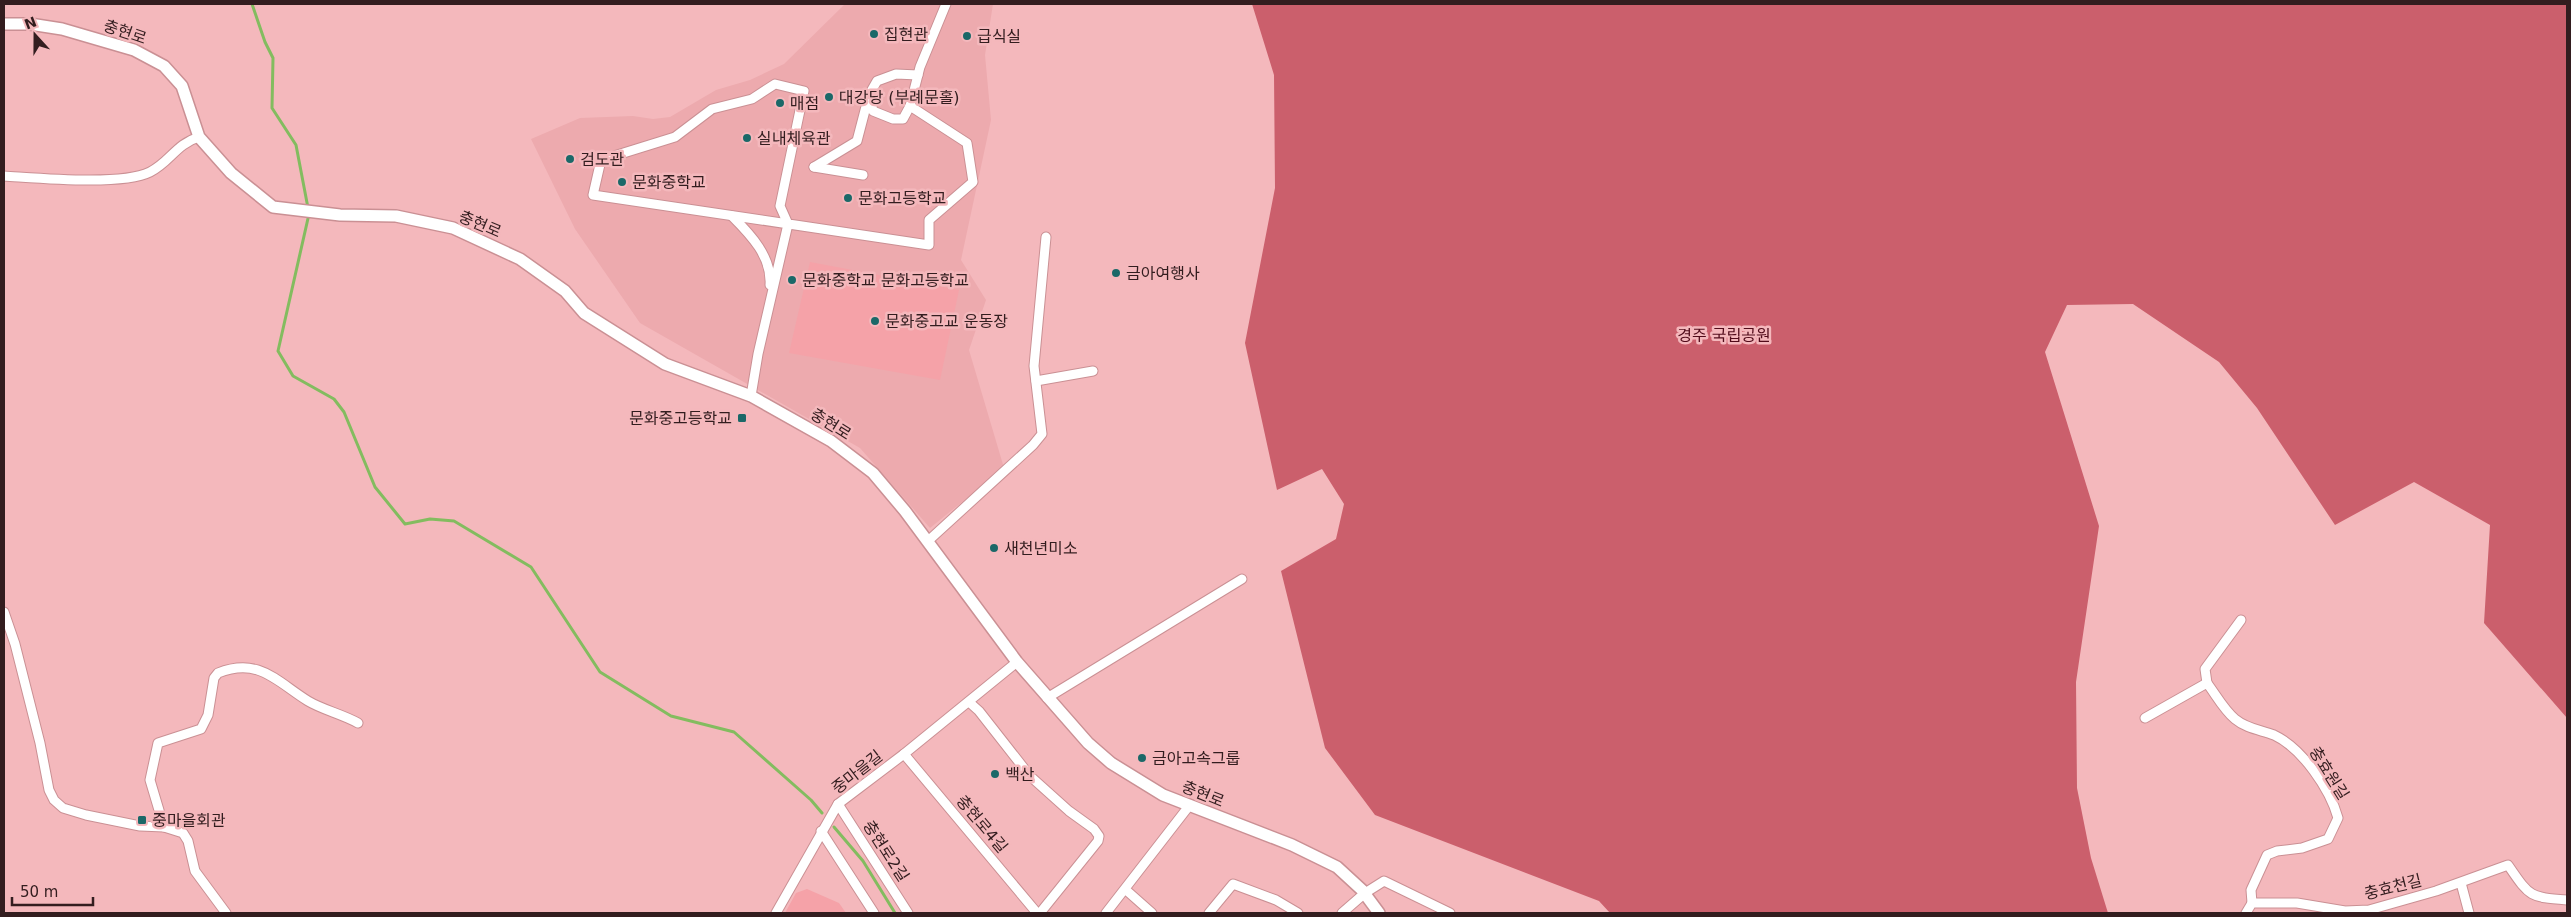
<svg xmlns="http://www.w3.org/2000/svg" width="2571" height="917" viewBox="0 0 2571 917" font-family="'DejaVu Sans','Noto Sans KR',sans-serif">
<rect width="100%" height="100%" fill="#f4b8bc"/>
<!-- built -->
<polygon fill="#edaaae" points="845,4 993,4 985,55 991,120 961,260 986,300 969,350 1004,468 930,528 860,448 640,323 575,229 531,139 580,118 633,116 653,119 670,117 716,90 750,80 784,64"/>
<!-- green -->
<g fill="#f5a2a8">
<polygon points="810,262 959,290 940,380 789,353"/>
<polygon points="807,889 839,903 846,913 785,913 796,893"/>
</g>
<!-- forest -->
<polygon fill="#cb5f6c" points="1252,4 2567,4 2567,718 2484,623 2490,525 2414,482 2335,525 2257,408 2219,362 2133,304 2067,305 2045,352 2099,526 2076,682 2077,788 2091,858 2108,913 1610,913 1599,901 1375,815 1325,748 1281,571 1336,539 1344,504 1322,469 1277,490 1245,343 1275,188 1274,75"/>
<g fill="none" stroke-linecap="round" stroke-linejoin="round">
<!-- stream -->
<g stroke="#83bc5f" stroke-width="3">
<polyline points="252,4 265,42 273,58 272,108 296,145 308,208"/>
<polyline points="309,214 278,351 293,376 334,399 344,412 375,487 405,524 430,519 454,521 531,567 600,672 671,716 734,732 811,800 822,813"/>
<polyline points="834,827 863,861 895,913"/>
</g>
<defs>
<g id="minor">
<polyline points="870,98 873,111 893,119 903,119 910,106"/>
<polyline points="814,167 857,141 869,95 877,81 896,74 918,75"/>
<polyline points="814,167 863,175"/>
<path d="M4,176C38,178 122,186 150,172C170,162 176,144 199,137"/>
<path d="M732,216C751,235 772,257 770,285"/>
<polyline points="1036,381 1093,371"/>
<path d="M751,396L758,354L788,224L780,206L804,91L775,84L752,99L712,109L675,137L601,160L593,195C663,205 732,216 802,226L929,245V220L973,182L967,143L910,106L920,67L946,4"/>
<polyline points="928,541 1033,445 1042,434 1034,366 1046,237"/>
<polyline points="4,612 15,644 40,743 49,790 54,800 63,808 86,815 140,826 164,827 183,833 188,841 195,871 226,913"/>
<polyline points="2207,683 2205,669 2241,620"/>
<polyline points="1047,698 1242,579"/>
<polyline points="969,702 979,711 1030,776 1069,811 1094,829 1099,836 1098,841 1040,913"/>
<path d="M2145,718L2207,683C2216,695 2224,710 2235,719C2247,729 2261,730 2274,735C2302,748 2330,789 2338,818L2328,839L2302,848L2277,851L2267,855L2251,890L2252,903"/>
<polyline points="904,754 1037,913"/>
<polyline points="838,804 908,913"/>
<path d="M164,827L150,780L158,743L201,729L208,715L214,678L218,673C259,657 276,681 308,701C323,710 342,714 358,723"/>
<polyline points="821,831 874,913"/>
<polyline points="2461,883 2469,913"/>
<polyline points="1126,890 1152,913"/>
<polyline points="776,913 838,804 904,754 1017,662"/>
<polyline points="1106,913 1189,806"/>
<polyline points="1209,913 1233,884 1276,900 1298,913"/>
<polyline points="1342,913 1365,893 1384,881 1450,913"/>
<path d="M2246,913L2252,903H2297L2345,911L2369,910L2436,891L2508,865C2530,897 2529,897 2567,900"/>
</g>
<polyline id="tertiary" points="4,24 30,24 62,29 134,50 164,66 182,86 199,137 231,173 273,207 340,215 396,216 453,228 520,259 565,291 584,313 665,364 751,396 831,441 873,473 905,511 1017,662 1088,743 1111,763 1163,795 1292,845 1337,867 1362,890 1379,913"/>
</defs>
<!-- minor casing -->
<use href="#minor" stroke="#ca9094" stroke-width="11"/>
<!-- tertiary casing -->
<use href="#tertiary" stroke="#ca9094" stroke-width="14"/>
<!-- minor -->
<use href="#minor" stroke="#fff" stroke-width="9"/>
<!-- tertiary -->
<use href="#tertiary" stroke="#fff" stroke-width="11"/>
</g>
<!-- markers -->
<g fill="#1b6868" stroke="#f4b8bc" stroke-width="2">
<circle cx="874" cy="34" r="5"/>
<circle cx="967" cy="36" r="5"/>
<circle cx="829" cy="97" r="5"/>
<circle cx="780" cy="103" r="5"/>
<circle cx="747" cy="138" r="5"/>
<circle cx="570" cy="159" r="5"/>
<circle cx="622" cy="182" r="5"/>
<circle cx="848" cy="198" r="5"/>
<circle cx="1116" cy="273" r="5"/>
<circle cx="792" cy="280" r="5"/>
<circle cx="875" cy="321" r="5"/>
<rect x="737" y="413" width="10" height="10" rx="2.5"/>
<circle cx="994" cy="548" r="5"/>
<circle cx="1142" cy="758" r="5"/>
<circle cx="995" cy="774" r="5"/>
<rect x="137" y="815" width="10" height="10" rx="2.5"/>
</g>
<g text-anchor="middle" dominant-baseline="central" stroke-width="5" stroke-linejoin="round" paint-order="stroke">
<!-- street labels -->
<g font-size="16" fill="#331d1f" stroke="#f4b8bc">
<text transform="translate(125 32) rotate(19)">충현로</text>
<text transform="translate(480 224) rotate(23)">충현로</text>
<text transform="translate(831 424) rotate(32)">충현로</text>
<text transform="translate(857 772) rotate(-38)">중마을길</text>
<text transform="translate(2329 773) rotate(58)">충효원길</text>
<text transform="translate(1203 794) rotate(22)">충현로</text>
<text transform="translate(982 824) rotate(50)">충현로4길</text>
<text transform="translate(886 851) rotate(57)">충현로2길</text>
<text transform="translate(2393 887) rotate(-14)">충효천길</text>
</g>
<!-- poi labels -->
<g font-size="16" fill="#331d1f" stroke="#f4b8bc" text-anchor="start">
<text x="884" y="34">집현관</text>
<text x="977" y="36">급식실</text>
<text x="839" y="97">대강당 (부례문홀)</text>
<text x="790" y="103">매점</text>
<text x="757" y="138">실내체육관</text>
<text x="580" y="159">검도관</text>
<text x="632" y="182">문화중학교</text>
<text x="858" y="198">문화고등학교</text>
<text x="1126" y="273">금아여행사</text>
<text x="802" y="280">문화중학교 문화고등학교</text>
<text x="885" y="321">문화중고교 운동장</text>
<text x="732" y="418" text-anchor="end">문화중고등학교</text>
<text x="1004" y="548">새천년미소</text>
<text x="1152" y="758">금아고속그룹</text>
<text x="1005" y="774">백산</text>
<text x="152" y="820">중마을회관</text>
</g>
<!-- park labels -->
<g font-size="16" fill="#510b1a" stroke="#f4b8bc">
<text x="1724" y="335">경주 국립공원</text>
</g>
</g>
<!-- border -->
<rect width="2571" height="917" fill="none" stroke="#331d1f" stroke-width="10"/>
<!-- north arrow -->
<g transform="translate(35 35) rotate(339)" stroke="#f4b8bc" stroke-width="4" paint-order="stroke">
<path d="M0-4L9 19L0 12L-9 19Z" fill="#331d1f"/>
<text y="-8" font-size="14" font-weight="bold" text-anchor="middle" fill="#331d1f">N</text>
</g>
<!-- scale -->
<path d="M12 897v8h81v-8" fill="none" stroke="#331d1f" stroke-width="2.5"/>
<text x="20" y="897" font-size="15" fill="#331d1f" stroke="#f4b8bc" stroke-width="4" paint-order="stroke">50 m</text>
</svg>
